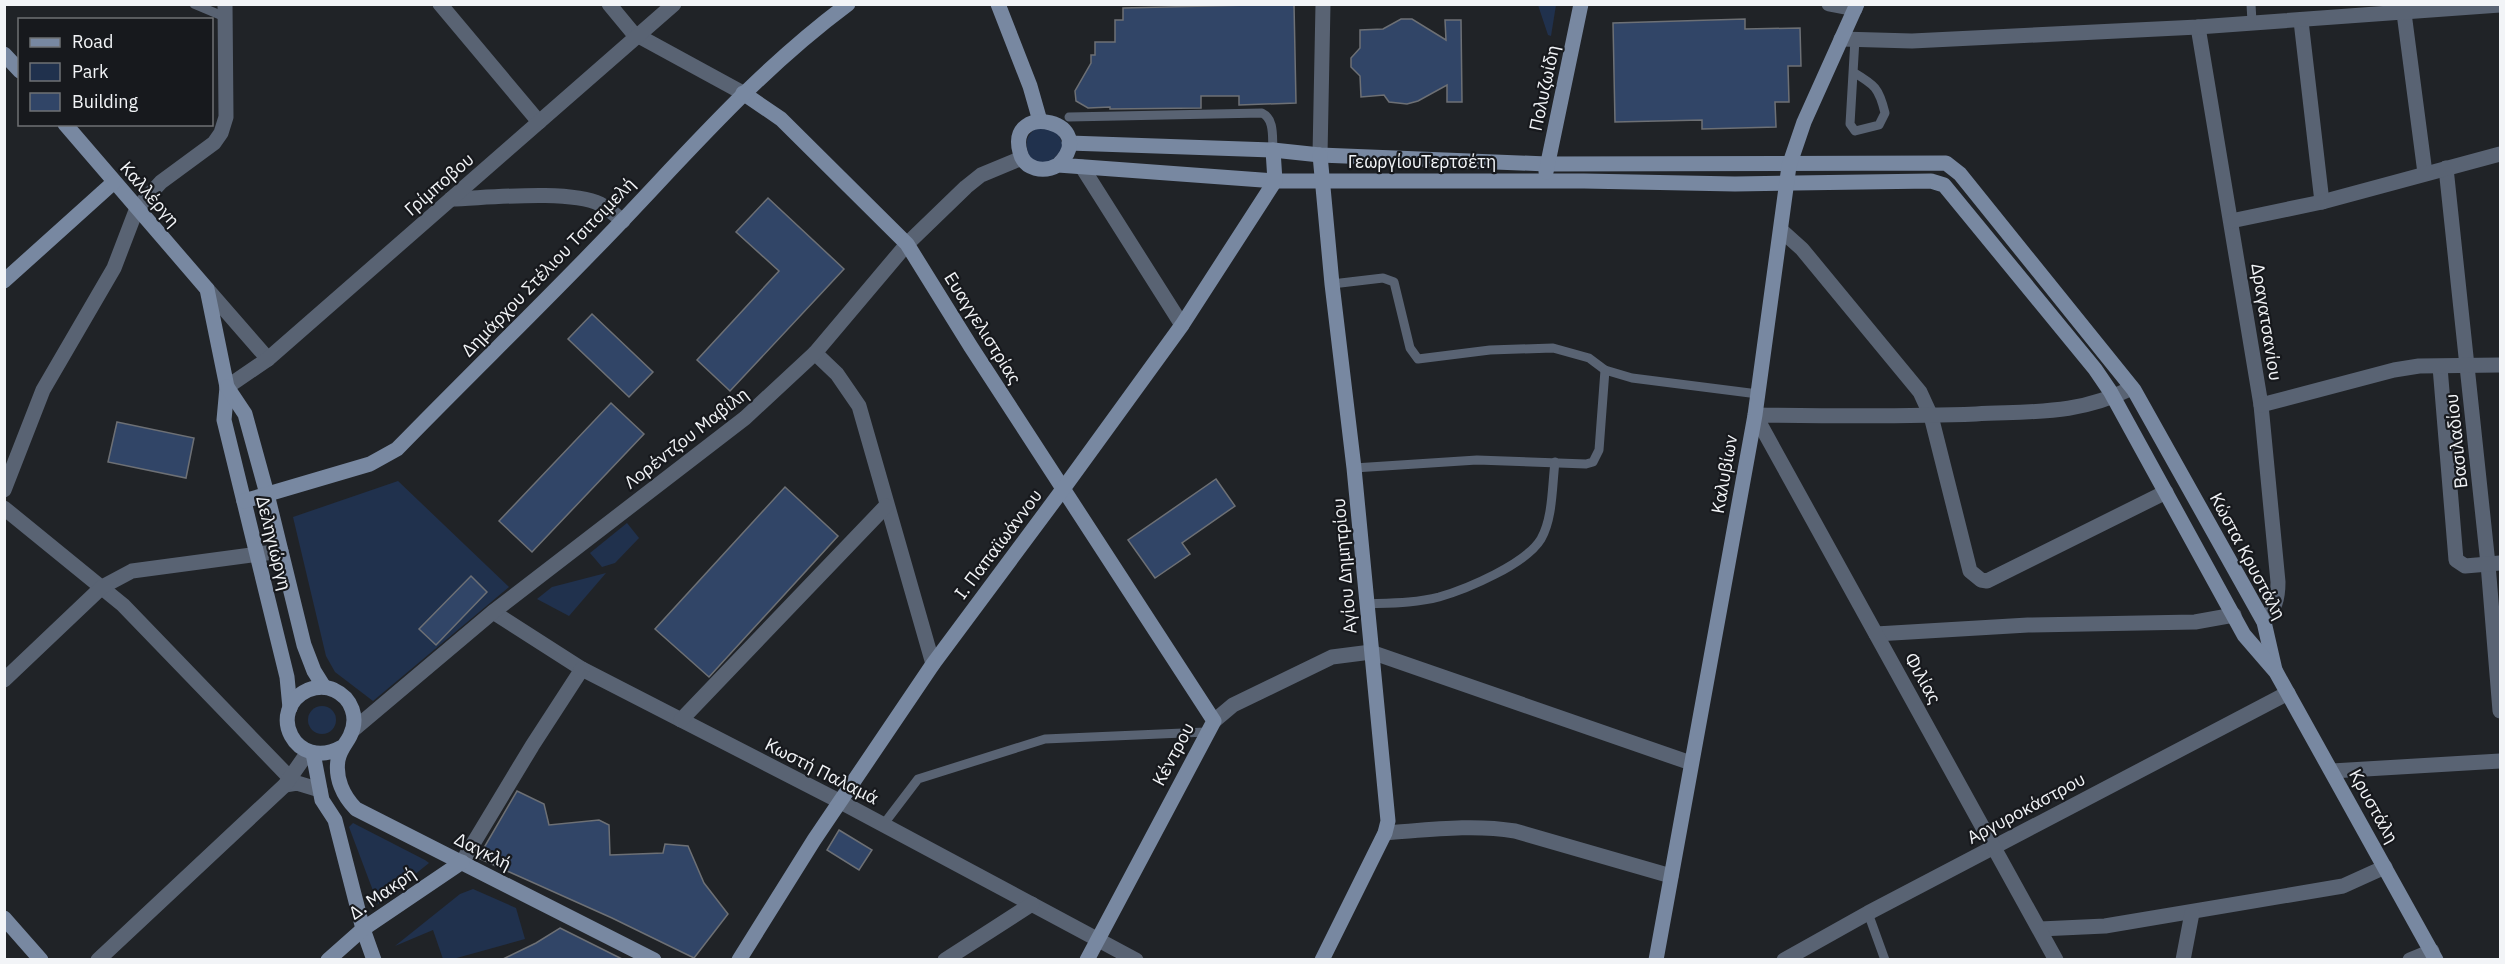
<svg xmlns="http://www.w3.org/2000/svg" width="2505" height="964" viewBox="0 0 2505 964" font-family="'IBM Plex Sans',sans-serif">
<rect width="100%" height="100%" fill="#202327"/>
<!-- green -->
<g fill="#20314d">
<polygon points="1538,5 1556,5 1551,36 1548,35"/>
<path d="M1037,127L1056,129L1064,147L1048,165L1030,159C1025,143 1024,138 1037,127Z"/>
<polygon points="398,481 509,587 373,701 335,672 326,656 293,517"/>
<polygon points="627,523 639,538 615,563 602,567 590,553"/>
<polygon points="606,573 569,616 537,599 552,587"/>
<circle cx="322" cy="720" r="14"/>
<polygon points="353,823 425,860 429,863 378,904 349,827"/>
<polygon points="473,889 516,908 525,939 453,959 443,959 433,930 395,946 460,894"/>
</g>
<!-- building -->
<g fill="#314567" stroke="#6d7075" stroke-width="1.5">
<polygon points="1294,4 1296,103 1239,105 1239,96 1201,96 1201,108 1110,109 1110,107 1088,108 1076,101 1075,91 1091,63 1091,55 1095,55 1095,42 1115,42 1115,20 1123,20 1123,8"/>
<polygon points="1401,19 1412,19 1446,40 1445,20 1461,20 1462,102 1447,102 1447,85 1418,101 1407,104 1389,102 1384,95 1361,97 1360,76 1351,67 1351,58 1360,48 1360,30 1383,29"/>
<polygon points="1745,19 1745,29 1800,28 1801,66 1788,66 1789,102 1775,102 1776,127 1702,129 1702,120 1615,122 1613,23"/>
<polygon points="768,198 844,269 730,391 697,360 779,271 736,232"/>
<polygon points="592,314 653,372 629,397 568,339"/>
<polygon points="611,403 644,434 532,552 499,521"/>
<polygon points="117,422 194,438 186,478 108,462"/>
<polygon points="1216,479 1235,506 1182,543 1190,554 1155,578 1128,540"/>
<polygon points="785,487 838,536 709,677 655,629"/>
<polygon points="471,576 487,592 436,645 419,629"/>
<polygon points="517,791 544,804 549,825 599,820 609,825 610,855 663,853 665,844 688,846 704,883 728,914 694,958 612,918 478,858"/>
<polygon points="839,830 872,850 859,870 827,850"/>
<polygon points="560,928 624,960 501,960 536,943"/>
</g>
<g fill="none" stroke-linecap="round" stroke-linejoin="round">
<!-- lane -->
<g stroke="#596373" stroke-width="9">
<polyline points="194,4 225,17"/>
<polyline points="2251,4 2252,22"/>
<path d="M1853,72C1875,85 1879,88 1885,113L1879,125L1855,131L1850,124L1855,39"/>
<path d="M1069,117L1262,113C1275,119 1272,138 1273,150"/>
<polyline points="1332,284 1383,278 1394,282 1410,348 1418,359 1490,350 1553,348 1589,358 1605,370 1632,378 1758,394"/>
<polyline points="1354,468 1477,460 1586,464 1593,462 1599,450 1605,370"/>
<path d="M1366,604C1390,603 1416,603 1439,597C1467,589 1526,564 1541,539C1553,518 1552,486 1555,462"/>
<polyline points="883,825 918,779 1045,739 1206,732"/>
<polyline points="1868,913 1885,960"/>
</g>
<!-- street -->
<g stroke="#596373" stroke-width="15">
<polyline points="440,4 539,122"/>
<polyline points="609,4 633,33 743,93"/>
<polyline points="1829,4 1855,9"/>
<polyline points="2404,13 2425,173"/>
<polyline points="2301,21 2322,202"/>
<path d="M2198,27L2261,405L2278,582C2278,599 2275,608 2264,622"/>
<polyline points="1841,39 1912,41 2198,27 2500,5"/>
<polyline points="1320,155 1323,4"/>
<polyline points="1082,167 1182,325"/>
<polyline points="2446,168 2488,564 2500,711"/>
<path d="M451,199C487,198 570,189 600,204C608,208 615,215 623,221"/>
<polyline points="2231,221 2322,202 2500,154"/>
<polyline points="1782,231 1802,249 1920,392 1931,416 1970,571 1981,580 1987,581 2166,492"/>
<polyline points="207,289 268,359"/>
<polyline points="815,353 837,374 859,406 933,664"/>
<polyline points="2440,367 2456,560 2465,566 2500,563"/>
<polyline points="227,387 268,359 674,4"/>
<polyline points="2261,405 2394,370 2419,366 2500,365"/>
<polyline points="4,490 43,390 114,268 137,208 161,182 214,143 221,133 226,117 225,4"/>
<polyline points="4,508 123,605 290,778"/>
<polyline points="493,612 582,669 839,801 1136,960"/>
<polyline points="1876,634 2028,625 2195,622 2234,615"/>
<polyline points="4,680 102,587 132,571 281,551"/>
<polyline points="681,720 886,506"/>
<polyline points="1214,721 1233,705 1332,657 1371,652 1691,763"/>
<polyline points="353,730 493,612 745,418 815,353 907,244 966,187 981,175 1022,158"/>
<polyline points="2332,771 2500,761"/>
<polyline points="285,785 297,783 320,790"/>
<path d="M1385,833C1428,830 1472,824 1515,831L1671,876"/>
<polyline points="462,862 532,746 582,669"/>
<polyline points="2040,929 2105,926 2343,886 2385,867"/>
<polyline points="98,960 285,785 308,752"/>
<polyline points="945,960 1032,904"/>
<polyline points="1784,960 1868,913 2288,693"/>
<path d="M2056,960L1755,415C1829,416 1902,417 1976,414C2035,411 2077,415 2132,388"/>
<polyline points="2183,960 2192,913"/>
<polyline points="2410,960 2432,951"/>
</g>
<!-- secondary -->
<g stroke="#7888a1" stroke-width="15">
<polyline points="998,4 1030,86 1040,121"/>
<polyline points="4,54 20,71"/>
<polyline points="743,93 781,119 907,244 971,347 1214,721 1087,960"/>
<polyline points="65,124 207,289 227,387 224,420 287,677 290,708"/>
<polyline points="1069,143 1273,150 1320,155 1547,164 1946,163 1960,174 2134,390 2264,622 2275,670"/>
<polyline points="1320,155 1332,284 1354,468 1388,821 1385,833 1322,960"/>
<path d="M1058,165C1102,122 1006,100 1020,152C1024,170 1044,173 1058,165L1275,181H1584L1735,184L1931,181L1944,185L2095,369L2110,391L2244,635L2276,672L2436,960"/>
<polyline points="1546,172 1581,4"/>
<polyline points="4,281 114,182"/>
<polyline points="227,387 245,414 267,494 304,645 314,671 324,687"/>
<path d="M244,501L370,464L397,449C472,372 550,297 624,219C697,142 762,68 848,4"/>
<path d="M342,747C295,773 265,710 308,690C316,687 326,686 334,690C352,698 359,718 350,736C346,744 340,749 338,760C335,778 343,796 356,809L654,960"/>
<polyline points="313,753 322,800 335,820 363,929 374,960"/>
<polyline points="4,918 41,960"/>
<polyline points="328,960 363,929 462,862"/>
<polyline points="739,960 814,840 933,664 1063,489 1182,325 1275,181 1273,150"/>
<polyline points="1656,960 1755,415 1789,166 1804,122 1857,4"/>
</g>
</g>
<g text-anchor="middle" dominant-baseline="central" stroke-width="4.5" stroke-linejoin="round" paint-order="stroke">
<!-- street labels -->
<g font-size="18" fill="#f2f4f7" stroke="#17191d">
<text transform="translate(1544 88) rotate(-78)">Πολυζωίδη</text>
<text x="1422" y="161">ΓεωργίουΤερτσέτη</text>
<text transform="translate(439 184) rotate(-41)">Γρίμποβου</text>
<text transform="translate(150 194) rotate(49)">Καλλέργη</text>
<text transform="translate(548 267) rotate(-46)">Δημάρχου Στέλιου Τσιτσιμελή</text>
<text transform="translate(2267 322) rotate(81)">Δραγατσανίου</text>
<text transform="translate(983 328) rotate(58)">Ευαγγελιστρίας</text>
<text transform="translate(686 438) rotate(-38)">Λορέντζου Μαβίλη</text>
<text transform="translate(2456 441) rotate(-96)">Βασιλαδίου</text>
<text transform="translate(1724 474) rotate(-80)">Καλυβίων</text>
<text transform="translate(274 543) rotate(76)">Δεληγιώργη</text>
<text transform="translate(998 544) rotate(-53)">Ι. Παπαϊωάννου</text>
<text transform="translate(2248 556) rotate(62)">Κώστα Κρυστάλη</text>
<text transform="translate(1344 566) rotate(-95)">Αγίου Δημητρίου</text>
<text transform="translate(1923 678) rotate(61)">Φιλίας</text>
<text transform="translate(1173 754) rotate(-62)">Κέντρου</text>
<text transform="translate(822 771) rotate(27)">Κωστή Παλαμά</text>
<text transform="translate(2374 806) rotate(61)">Κρυστάλη</text>
<text transform="translate(2026 808) rotate(-28)">Αργυροκάστρου</text>
<text transform="translate(483 851) rotate(27)">Δαγκλή</text>
<text transform="translate(382 893) rotate(-35)">Δ. Μακρή</text>
</g>
</g>
<!-- border -->
<rect width="2505" height="964" fill="none" stroke="#f2f4f7" stroke-width="12"/>
<!-- legend -->
<rect x="18" y="18" width="195" height="108" fill="#17191d" stroke="#6f7174" stroke-width="1.5"/>
<rect x="30" y="38" width="30" height="9" fill="#7888a1" stroke="#6f7174" stroke-width="1.5"/>
<text x="72" y="48" font-size="18" fill="#f2f4f7">Road</text>
<rect x="30" y="63" width="30" height="18" fill="#20314d" stroke="#6f7174" stroke-width="1.5"/>
<text x="72" y="78" font-size="18" fill="#f2f4f7">Park</text>
<rect x="30" y="93" width="30" height="18" fill="#314567" stroke="#6f7174" stroke-width="1.5"/>
<text x="72" y="108" font-size="18" fill="#f2f4f7">Building</text>
</svg>
